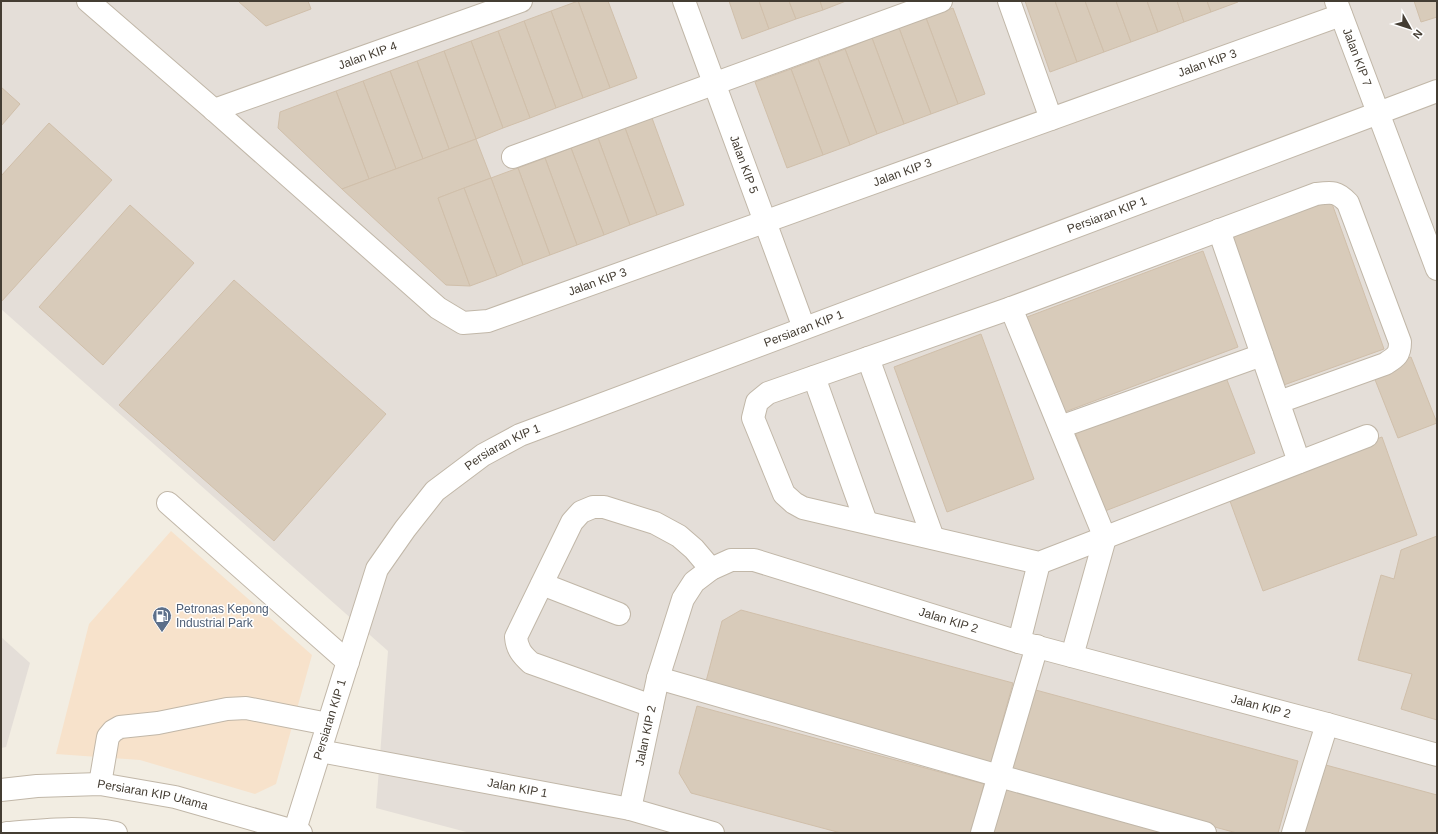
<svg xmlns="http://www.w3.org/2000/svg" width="1438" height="834" viewBox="0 0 1438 834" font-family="Arial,sans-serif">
<rect width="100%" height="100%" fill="#f2ede2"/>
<!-- commercial -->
<polygon fill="#f7e2cb" points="171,531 312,655 276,784 255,794 140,760 56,754 89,624"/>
<!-- industrial -->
<g fill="#e4ded8">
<polygon points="1,1 1437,1 1437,833 470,833 376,808 388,651 1,309"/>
<polygon points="1,637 30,663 6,747 1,748"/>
</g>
<!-- building -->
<g fill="#d8cbba" stroke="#d0bfaa">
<polygon points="238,1 308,1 311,9 266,26"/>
<polygon points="578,1 608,1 637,78 610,88"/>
<polygon points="578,1 610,88 583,98 551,11"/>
<polygon points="729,1 759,1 769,29 742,39"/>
<polygon points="759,1 789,1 796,19 769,29"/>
<polygon points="789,1 820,1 823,10 796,19"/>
<polygon points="820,1 846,1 823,10"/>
<polygon points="1025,1 1055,1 1077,62 1050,72"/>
<polygon points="1055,1 1085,1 1104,52 1077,62"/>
<polygon points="1085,1 1116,1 1131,42 1104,52"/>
<polygon points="1116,1 1147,1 1158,32 1131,42"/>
<polygon points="1147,1 1177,1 1184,22 1158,32"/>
<polygon points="1177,1 1207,1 1211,12 1184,22"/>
<polygon points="1207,1 1238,1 1238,2 1211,12"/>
<polygon points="1414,1 1437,1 1437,17 1421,22"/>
<polygon points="953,8 985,94 958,104 926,18"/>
<polygon points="551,11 583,98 556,108 524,21"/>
<polygon points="926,18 958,104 931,114 899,28"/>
<polygon points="524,21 556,108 530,118 498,31"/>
<polygon points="899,28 931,114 904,124 872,38"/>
<polygon points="498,31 530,118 503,128 471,41"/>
<polygon points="872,38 904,124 877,134 845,49"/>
<polygon points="471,41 503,128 476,139 444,51"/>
<polygon points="845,49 877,134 850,145 818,59"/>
<polygon points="444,51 476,139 449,149 417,61"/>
<polygon points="818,59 850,145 823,155 791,69"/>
<polygon points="417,61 449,149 423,159 390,71"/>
<polygon points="791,69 823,155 787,168 755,82"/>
<polygon points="390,71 423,159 396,169 363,81"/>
<polygon points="363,81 396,169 369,179 336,91"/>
<polygon points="1,87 20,104 1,126"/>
<polygon points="336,91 369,179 342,189 278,128 280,112"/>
<polygon points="652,118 684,205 657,215 625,128"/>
<polygon points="49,123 112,180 1,302 1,176"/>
<polygon points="625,128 657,215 630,225 598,138"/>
<polygon points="598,138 630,225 604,235 571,148"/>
<polygon points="476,139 491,178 438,198 470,286 446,285 342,189"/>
<polygon points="571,148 604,235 577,245 545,158"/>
<polygon points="545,158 577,245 550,255 518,168"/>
<polygon points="518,168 550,255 523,265 491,178"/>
<polygon points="491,178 523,265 497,276 464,188"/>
<polygon points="464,188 497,276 470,286 438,198"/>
<polygon points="1330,198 1384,349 1281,386 1227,236"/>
<polygon points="130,205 194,263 103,365 39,307"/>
<polygon points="1203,251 1238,347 1062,413 1027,317"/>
<polygon points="234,280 386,414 274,541 119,405"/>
<polygon points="981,334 1034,479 947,512 894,367"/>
<polygon points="1411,357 1437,423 1398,438 1372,372"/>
<polygon points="1222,367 1255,453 1105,511 1072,424"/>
<polygon points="1382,437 1417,535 1263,591 1227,493"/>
<polygon points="1437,536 1437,720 1401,709 1412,674 1358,660 1381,575 1394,579 1401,550"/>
<polygon points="741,610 1013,683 990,766 704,689 722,621"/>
<polygon points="1032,689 1298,761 1278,833 1237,833 1010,772"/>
<polygon points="697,706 984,784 971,833 841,833 691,793 679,773"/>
<polygon points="1322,764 1437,795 1437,833 1303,833"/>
<polygon points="1005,789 1166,833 993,833"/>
</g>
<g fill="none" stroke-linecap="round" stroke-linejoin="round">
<defs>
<g id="minor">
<path id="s1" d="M88,1L214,110L438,308L463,323L488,321L1341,15"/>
<path id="s2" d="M684,1L804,328"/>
<polyline points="1009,1 1051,119"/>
<path id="s3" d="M1336,1L1437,269"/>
<path id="s4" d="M214,110L521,1"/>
<polyline points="513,157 941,1"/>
<polyline points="1219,230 1299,462"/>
<polyline points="1011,308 1105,538 1072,656"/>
<polyline points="868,358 933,538"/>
<polyline points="814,377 866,522"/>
<path d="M1279,402L1385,364C1396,357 1400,355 1400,342L1348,203C1337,191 1332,192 1316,194L1011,308L768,393L757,402L753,418L784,494L794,503L803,508L1039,563L1367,436"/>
<polyline points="1060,427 1262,355"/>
<polyline points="168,503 348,662"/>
<polyline points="542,584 619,614"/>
<polyline points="1019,642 1039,563"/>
<polyline points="658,678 999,776 1205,833"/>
<path d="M652,706L531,663C522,655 517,649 516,637L572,522L581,512L593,507H604L655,523L679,536L694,549L711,569"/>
<path id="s5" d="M320,751L630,809L713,833"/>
<polyline points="100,784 108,737 113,731 120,727 158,723 227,709 246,708 328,724"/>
<path id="s6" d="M1,790L37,786L100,784L175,797L301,833"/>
<path id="s7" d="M630,809L658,678L683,599L694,582L711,569L731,560H754L1019,642L1327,724L1437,755"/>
<path d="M7,833C43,830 81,826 116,833"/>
<path id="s8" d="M294,833L377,569L405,529L435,491L483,455L520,435L1437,91"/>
<polyline points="982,833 1037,646"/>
<polyline points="1293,833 1327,724"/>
</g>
</defs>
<!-- minor casing -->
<use href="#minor" stroke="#c1b7a8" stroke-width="24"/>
<!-- minor -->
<use href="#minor" stroke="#fff" stroke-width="22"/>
</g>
<!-- icons -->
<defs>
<symbol id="fuel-pin" viewBox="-11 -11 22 30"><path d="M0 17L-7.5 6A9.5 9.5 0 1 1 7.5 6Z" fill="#5c6f8a" stroke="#fff"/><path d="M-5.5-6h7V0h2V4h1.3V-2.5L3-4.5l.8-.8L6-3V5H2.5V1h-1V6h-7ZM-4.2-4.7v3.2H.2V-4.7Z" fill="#fff"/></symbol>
</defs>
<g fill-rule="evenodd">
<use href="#fuel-pin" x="151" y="605" width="22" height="30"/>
</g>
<g text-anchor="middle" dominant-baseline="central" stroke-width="3" stroke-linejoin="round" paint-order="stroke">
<!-- street labels -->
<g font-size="12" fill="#443d33" stroke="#fff">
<text stroke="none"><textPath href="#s4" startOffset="163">Jalan KIP 4</textPath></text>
<text stroke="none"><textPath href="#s3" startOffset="60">Jalan KIP 7</textPath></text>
<text stroke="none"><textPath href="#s1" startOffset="1284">Jalan KIP 3</textPath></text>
<text stroke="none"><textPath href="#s2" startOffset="174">Jalan KIP 5</textPath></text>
<text stroke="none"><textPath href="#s1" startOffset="960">Jalan KIP 3</textPath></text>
<text stroke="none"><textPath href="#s8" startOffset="1103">Persiaran KIP 1</textPath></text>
<text stroke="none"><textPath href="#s1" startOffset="636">Jalan KIP 3</textPath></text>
<text stroke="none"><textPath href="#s8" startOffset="779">Persiaran KIP 1</textPath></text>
<text stroke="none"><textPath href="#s8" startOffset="455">Persiaran KIP 1</textPath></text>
<text stroke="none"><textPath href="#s7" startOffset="507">Jalan KIP 2</textPath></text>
<text stroke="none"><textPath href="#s7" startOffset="831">Jalan KIP 2</textPath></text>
<text stroke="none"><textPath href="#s8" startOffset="119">Persiaran KIP 1</textPath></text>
<text stroke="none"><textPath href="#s7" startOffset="75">Jalan KIP 2</textPath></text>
<text stroke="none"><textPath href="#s5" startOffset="201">Jalan KIP 1</textPath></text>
<text stroke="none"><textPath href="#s6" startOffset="153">Persiaran KIP Utama</textPath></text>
</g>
<!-- service labels -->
<g font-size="12" fill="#4e5e75" stroke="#fff" text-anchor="start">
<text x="176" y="609">Petronas Kepong<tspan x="176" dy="14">Industrial Park</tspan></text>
</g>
</g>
<!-- border -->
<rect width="1438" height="834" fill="none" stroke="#443d33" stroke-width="4"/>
<!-- north arrow -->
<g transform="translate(1410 28) rotate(129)" stroke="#ffffff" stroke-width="3" paint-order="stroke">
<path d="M0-3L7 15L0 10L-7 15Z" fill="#443d33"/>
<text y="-6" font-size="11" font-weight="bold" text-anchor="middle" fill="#443d33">N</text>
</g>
</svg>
